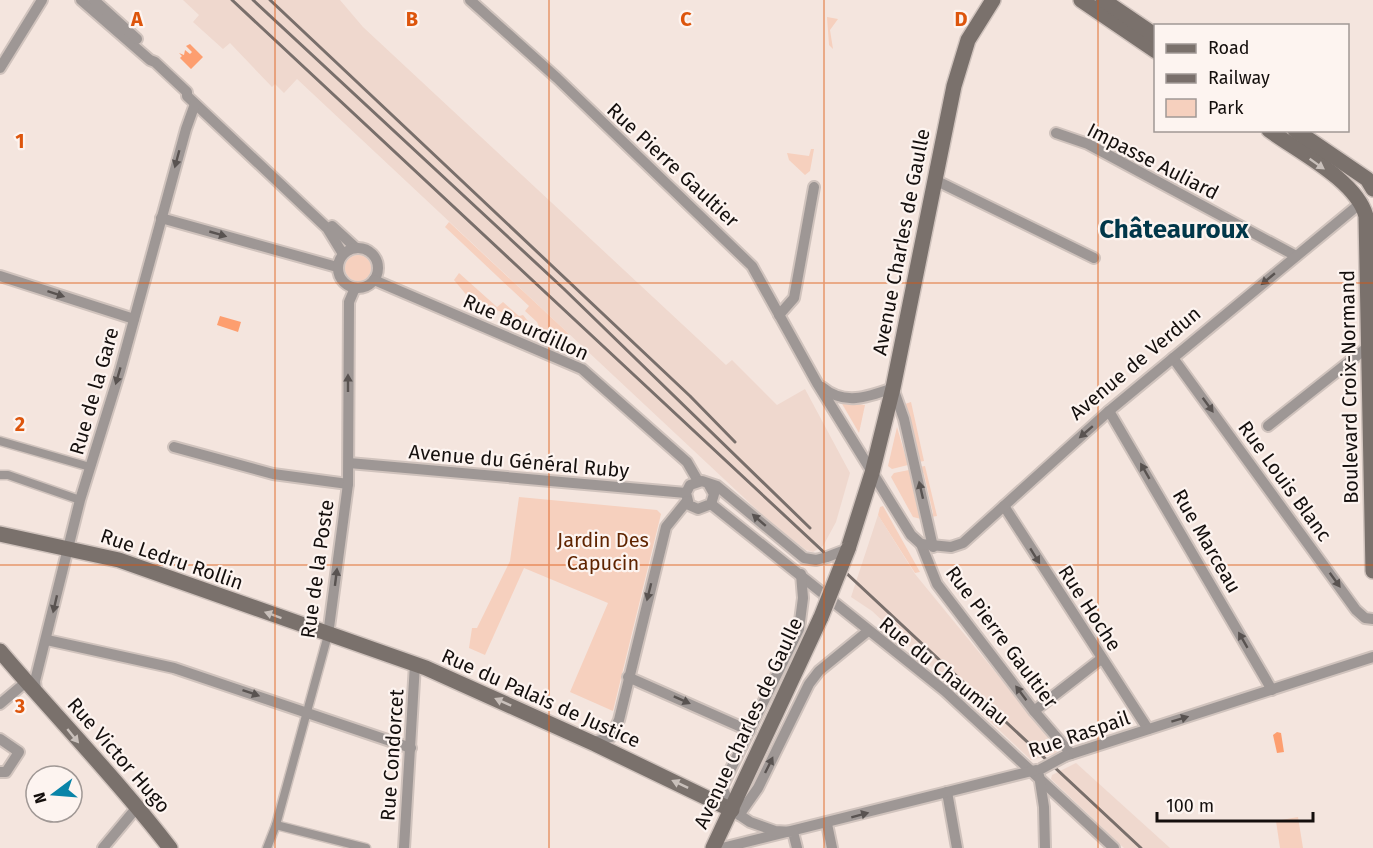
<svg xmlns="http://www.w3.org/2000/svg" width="1373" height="848" viewBox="0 0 1373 848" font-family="'Fira Sans',sans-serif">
<rect width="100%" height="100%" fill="#f4e5de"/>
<!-- built -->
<g fill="#efd8ce">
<polygon points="183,0 340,0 363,27 726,365 732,360 777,405 805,389 850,473 836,522 823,546 813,552 806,550 771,523 297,79 284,93 275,84 272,87 230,43 223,49 193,22 199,15"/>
<polygon points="878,515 915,574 1056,746 1058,751 1055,754 1031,760 872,611 851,597"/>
<polygon points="1076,763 1170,848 1124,848 1051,779 1052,775"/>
</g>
<!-- green -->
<g fill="#f6d0be">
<polygon points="827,17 838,19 830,30 833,49 829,45"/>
<polygon points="811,149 814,149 810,171 805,175 789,160 787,153 809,156"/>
<polygon points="449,222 569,334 563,342 554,335 540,329 537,322 525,311 529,306 445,227"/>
<circle cx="358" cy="268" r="13"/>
<polygon points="459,273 497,307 503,302 519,316 523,315 531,325 469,298 454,280"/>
<polygon points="841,402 865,405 859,433"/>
<polygon points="911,402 924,461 919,462 905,404"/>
<polygon points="897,427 908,465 892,469 888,466"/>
<polygon points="925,466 937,516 931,517 933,513 924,474 919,467"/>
<polygon points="909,470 921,519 913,517 891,477 894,473"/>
<polygon points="519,497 657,510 661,514 613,711 570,692 608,603 524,568 485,655 469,648 472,628 477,628 510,561"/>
<polygon points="883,506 920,572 915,573 878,515 880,507"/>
<polygon points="1298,817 1303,848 1280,848 1276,821"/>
</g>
<!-- water -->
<g fill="#fd9e6f">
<polygon points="190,44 203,57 191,69 180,58 182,56 179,53 184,55 185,50 190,54 192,52 186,46"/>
<polygon points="220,316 241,322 238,332 217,325"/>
<polygon points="1277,732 1281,733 1284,752 1277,753 1273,735"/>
</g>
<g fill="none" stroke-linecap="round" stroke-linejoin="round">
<defs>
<g id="pedestrian">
<polyline points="0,441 90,467"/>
<polyline points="0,475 8,475 80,500"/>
<polyline points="276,825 366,848"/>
<polyline points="267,848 276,825 328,635"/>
</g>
<g id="minor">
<polyline points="81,0 150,60 155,62 187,92 187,96 327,228 343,254"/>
<polyline points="94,0 137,39"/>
<polyline points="470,0 557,78 752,266 817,383 911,535 921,544 937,584 1034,711 1071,754"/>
<polyline points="0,68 42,0"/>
<polyline points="1056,133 1088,144 1296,256"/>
<polyline points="935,180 1094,258"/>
<polyline points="161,218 337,267"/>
<polyline points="332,226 356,248"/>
<circle cx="358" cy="268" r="20"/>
<polyline points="0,276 134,319"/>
<polyline points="374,280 582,369 687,462 698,481"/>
<polyline points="779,315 794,298 814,187"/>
<polyline points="1173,358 1356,610 1365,618 1373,619"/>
<path d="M822,387C844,406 868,397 893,388L904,419L933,547"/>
<polyline points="1109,411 1272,690"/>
<polyline points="1268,426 1364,350 1369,350"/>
<polyline points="174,447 273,474 348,484"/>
<polyline points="349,463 686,493"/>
<polyline points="709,485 714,494 711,504 698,509 689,505 686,493 690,485 702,481 717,486 804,558 816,560 827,557"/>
<polyline points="711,504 945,691 1114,848"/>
<polyline points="1004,506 1148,729"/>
<polyline points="921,544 951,547 963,543 1109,411 1362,202"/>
<polyline points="328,635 348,484 349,302 355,288"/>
<polyline points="47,640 174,668 411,748"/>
<polyline points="628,677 750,731"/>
<polyline points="36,690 35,681 80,500 120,371 186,129 195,104"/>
<polyline points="0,704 26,682"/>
<polyline points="1034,711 1101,659"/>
<polyline points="0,739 19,752 6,772 0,772"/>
<polyline points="595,744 597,741 611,737 619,720 666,527 687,501"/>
<polyline points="1065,756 1373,657"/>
<polyline points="1039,775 1044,807 1045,848"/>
<polyline points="947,792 957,848"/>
<polyline points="739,815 758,788 809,684 819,671 868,631"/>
<polyline points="827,824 832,848"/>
<polyline points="103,848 138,806"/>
<polyline points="404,848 415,664"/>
<polyline points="722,848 1036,770"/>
<polyline points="797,848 793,832 775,831 750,822 732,810 722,787 799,629 803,598 801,574"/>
</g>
<g id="secondary">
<polyline points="1081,0 1156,51"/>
<polyline points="1103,0 1156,36"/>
<path d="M1269,130C1299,152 1356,180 1366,216L1373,571"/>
<polyline points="1295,130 1367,179 1373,189"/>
<polyline points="0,534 119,560 426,668 595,744 732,810"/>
<polyline points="848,549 872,473 893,388 954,86 968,40 993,0"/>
<path d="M0,651C56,717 117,779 170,848"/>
<polyline points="713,848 821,617"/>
</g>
</defs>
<!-- pedestrian casing -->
<use href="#pedestrian" stroke="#d0c3bd" stroke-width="11"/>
<!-- minor casing -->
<use href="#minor" stroke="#d0c3bd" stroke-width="14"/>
<!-- secondary casing -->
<use href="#secondary" stroke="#d0c3bd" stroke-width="18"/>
<!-- pedestrian -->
<use href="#pedestrian" stroke="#9e9795" stroke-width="8"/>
<!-- minor -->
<use href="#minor" stroke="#9e9795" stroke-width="10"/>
<!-- secondary -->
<use href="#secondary" stroke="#7a716c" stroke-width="15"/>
<!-- rail -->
<g stroke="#796f6b" stroke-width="3">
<polyline points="232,0 1141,848"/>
<polyline points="253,0 564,289 810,528"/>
<polyline points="270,0 690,396 735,442"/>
</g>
<defs>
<g id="minor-bridge">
<polyline points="827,557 848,549"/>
<polyline points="1041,769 1065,756"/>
</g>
<polyline id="secondary-bridge" points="821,617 848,549"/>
</defs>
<!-- minor-bridge casing -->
<use href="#minor-bridge" stroke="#d0c3bd" stroke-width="14" stroke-linecap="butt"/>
<!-- secondary-bridge casing -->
<use href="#secondary-bridge" stroke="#d0c3bd" stroke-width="18" stroke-linecap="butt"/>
<!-- minor-bridge -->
<use href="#minor-bridge" stroke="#9e9795" stroke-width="10"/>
<!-- secondary-bridge -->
<use href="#secondary-bridge" stroke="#7a716c" stroke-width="15"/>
</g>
<!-- one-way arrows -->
<defs><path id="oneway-solid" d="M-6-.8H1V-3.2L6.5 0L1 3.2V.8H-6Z" transform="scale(1.5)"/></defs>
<g fill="#595351">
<use href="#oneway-solid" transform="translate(177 159) rotate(105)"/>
<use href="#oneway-solid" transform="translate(218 234) rotate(16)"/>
<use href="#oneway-solid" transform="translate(1268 279) rotate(140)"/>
<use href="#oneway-solid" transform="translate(56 294) rotate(18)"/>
<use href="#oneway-solid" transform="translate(118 376) rotate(106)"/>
<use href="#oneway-solid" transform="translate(348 383) rotate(-90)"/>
<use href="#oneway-solid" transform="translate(1208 405) rotate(54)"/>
<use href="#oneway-solid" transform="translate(1086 432) rotate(139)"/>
<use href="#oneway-solid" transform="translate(1145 471) rotate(-120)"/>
<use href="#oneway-solid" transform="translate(921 490) rotate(-103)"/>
<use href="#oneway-solid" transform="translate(759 520) rotate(-139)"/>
<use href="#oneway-solid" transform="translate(1035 556) rotate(58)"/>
<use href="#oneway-solid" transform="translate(336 577) rotate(-83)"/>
<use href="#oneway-solid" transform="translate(1335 580) rotate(54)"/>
<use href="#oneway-solid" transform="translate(649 592) rotate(104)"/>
<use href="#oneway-solid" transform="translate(55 604) rotate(103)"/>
<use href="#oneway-solid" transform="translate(1243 640) rotate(-120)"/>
<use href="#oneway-solid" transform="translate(251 693) rotate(19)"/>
<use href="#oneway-solid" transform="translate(1021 693) rotate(-127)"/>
<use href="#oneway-solid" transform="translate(682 700) rotate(24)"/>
<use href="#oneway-solid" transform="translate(1180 719) rotate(-17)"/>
<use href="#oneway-solid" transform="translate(769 765) rotate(-64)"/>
<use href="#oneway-solid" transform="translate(860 815) rotate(-15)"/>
</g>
<g fill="#c9c0bb">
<use href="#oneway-solid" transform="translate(1317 164) rotate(35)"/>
<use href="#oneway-solid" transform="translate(273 615) rotate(-160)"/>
<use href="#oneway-solid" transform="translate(503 702) rotate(-156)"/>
<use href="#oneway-solid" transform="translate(73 736) rotate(51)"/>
<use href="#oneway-solid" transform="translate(680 784) rotate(-155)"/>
</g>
<!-- grid -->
<path fill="none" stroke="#dd550c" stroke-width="1.5" stroke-opacity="0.55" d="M275,0V848M549,0V848M824,0V848M1098,0V848M0,283H1373M0,565H1373"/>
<g text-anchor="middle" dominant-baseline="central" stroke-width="4.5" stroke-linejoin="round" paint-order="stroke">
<!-- street labels -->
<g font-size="20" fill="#140f0d" stroke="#fdf4f0">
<text transform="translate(1153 161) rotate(27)">Impasse Auliard</text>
<text transform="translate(673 165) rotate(43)">Rue Pierre Gaultier</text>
<text transform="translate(901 242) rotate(-79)">Avenue Charles de Gaulle</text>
<text transform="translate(526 327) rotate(24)">Rue Bourdillon</text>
<text transform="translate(1135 363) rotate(-40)">Avenue de Verdun</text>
<text transform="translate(1349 387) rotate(-91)">Boulevard Croix-Normand</text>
<text transform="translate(94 391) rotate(-74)">Rue de la Gare</text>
<text transform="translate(519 461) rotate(5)">Avenue du Général Ruby</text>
<text transform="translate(1285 481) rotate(54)">Rue Louis Blanc</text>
<text transform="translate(1207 541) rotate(60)">Rue Marceau</text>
<text transform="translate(172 559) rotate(19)">Rue Ledru Rollin</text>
<text transform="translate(317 569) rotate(-82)">Rue de la Poste</text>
<text transform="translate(1090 608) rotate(57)">Rue Hoche</text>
<text transform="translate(1002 637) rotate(53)">Rue Pierre Gaultier</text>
<text transform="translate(944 671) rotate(39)">Rue du Chaumiau</text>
<text transform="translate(541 698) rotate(24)">Rue du Palais de Justice</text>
<text transform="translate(748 723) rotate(-65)">Avenue Charles de Gaulle</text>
<text transform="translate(1079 734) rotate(-19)">Rue Raspail</text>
<text transform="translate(119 755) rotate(49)">Rue Victor Hugo</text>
<text transform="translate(392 755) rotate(-86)">Rue Condorcet</text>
</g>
<!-- park labels -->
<g font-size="20" fill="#5f2400" stroke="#fdf4f0">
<text x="603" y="540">Jardin Des<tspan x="603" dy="23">Capucin</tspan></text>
</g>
<!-- district labels -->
<g font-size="26" font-weight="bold" fill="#013749" stroke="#fdf4f0">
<text x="1174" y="229">Châteauroux</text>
</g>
</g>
<g font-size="20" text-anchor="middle" font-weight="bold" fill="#dd550c" stroke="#fdf4f0" stroke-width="4.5" stroke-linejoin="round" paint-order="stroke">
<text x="137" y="26">A</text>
<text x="412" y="26">B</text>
<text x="686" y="26">C</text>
<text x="961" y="26">D</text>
<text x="20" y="148">1</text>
<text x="20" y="431">2</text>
<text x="20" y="713">3</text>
</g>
<!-- legend -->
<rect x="1154" y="24" width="195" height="108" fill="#fdf4f0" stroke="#a09895" stroke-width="1.5"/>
<rect x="1166" y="44" width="30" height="9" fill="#7a716c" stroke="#a09895" stroke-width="1.5"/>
<text x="1208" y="54" font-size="18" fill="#140f0d">Road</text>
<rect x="1166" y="74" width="30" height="9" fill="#796f6b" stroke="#a09895" stroke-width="1.5"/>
<text x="1208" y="84" font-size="18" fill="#140f0d">Railway</text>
<rect x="1166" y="99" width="30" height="18" fill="#f6d0be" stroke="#a09895" stroke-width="1.5"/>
<text x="1208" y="114" font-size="18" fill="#140f0d">Park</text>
<!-- north arrow -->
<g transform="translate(54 794) rotate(254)"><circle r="28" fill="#fdf4f0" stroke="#a09895" stroke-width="1.5"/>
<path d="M0-4.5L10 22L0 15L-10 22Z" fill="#0984a8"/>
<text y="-9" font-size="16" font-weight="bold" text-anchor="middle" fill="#140f0d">N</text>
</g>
<!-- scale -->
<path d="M1157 812v9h156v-9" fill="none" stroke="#140f0d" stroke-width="3"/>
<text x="1166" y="812" font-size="18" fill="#140f0d" stroke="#fdf4f0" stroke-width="4.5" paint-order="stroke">100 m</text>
</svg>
